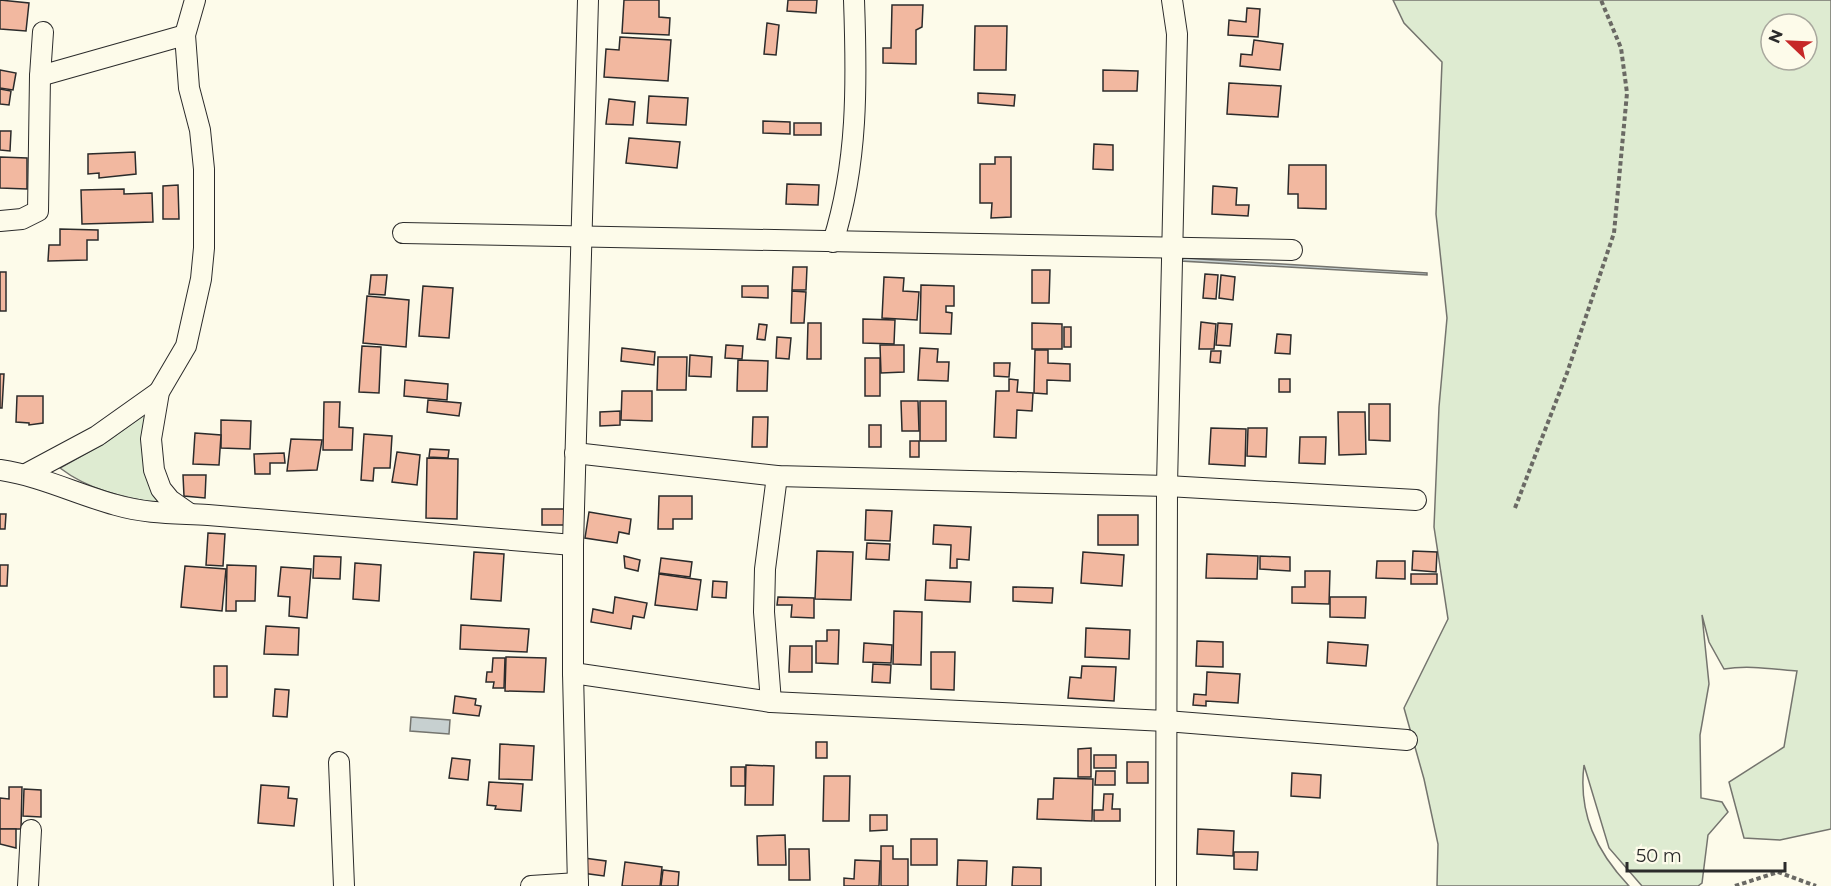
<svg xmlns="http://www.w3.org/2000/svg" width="1831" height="886" viewBox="0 0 1831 886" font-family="Montserrat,sans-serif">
<rect width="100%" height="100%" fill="#fdfbea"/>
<!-- green -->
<g fill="#deebd1" stroke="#74746e" stroke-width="1.5" fill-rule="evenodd">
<path d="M1393,0H1831V829L1780,840L1744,838L1729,782L1784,747L1797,671C1773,669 1748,665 1724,669L1709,642L1702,615L1709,684L1700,735L1701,798L1722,802L1728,812L1708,835L1702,883L1698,886H1642L1609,848L1584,765C1578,813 1596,851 1629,886H1437L1438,844L1424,779L1404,708L1448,619L1434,527L1439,407L1447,318L1436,214L1442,62L1404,23ZM1771,24H1807V60H1771Z"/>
<path d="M145,414L143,452L160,504C124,497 90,491 60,468L106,442Z"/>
</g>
<!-- water -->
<g fill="#c7d0d0" stroke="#74746e" stroke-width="1.5">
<polygon points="1184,258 1427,273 1427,275 1181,261"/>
<polygon points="411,717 450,720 449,734 410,731"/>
</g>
<!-- building -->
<g fill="#f2b8a0" stroke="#2b2b2b" stroke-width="1.5">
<polygon points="0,0 29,3 26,31 0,29"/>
<polygon points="624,0 659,0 659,17 670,18 669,35 622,33"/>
<polygon points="788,0 817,0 816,13 787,11"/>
<polygon points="892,5 923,5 922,27 916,30 916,64 883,63 883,48 891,48"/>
<polygon points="1247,8 1260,9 1258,37 1228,35 1229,20 1246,22"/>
<polygon points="767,23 779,25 776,55 764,54"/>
<polygon points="975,26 1007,26 1006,70 974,70"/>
<polygon points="620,37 671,40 668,81 604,77 606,49 619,50"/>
<polygon points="1254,40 1283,44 1280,70 1240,66 1241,54 1252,55"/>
<polygon points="0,70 16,73 13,90 0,88"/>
<polygon points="1103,70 1138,71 1137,91 1103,91"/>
<polygon points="1229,83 1281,86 1278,117 1227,114"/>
<polygon points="0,89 11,91 9,105 0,104"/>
<polygon points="978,93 1015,95 1014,106 978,103"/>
<polygon points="649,96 688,98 686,125 647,123"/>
<polygon points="609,99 635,102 633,125 606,124"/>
<polygon points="763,121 790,122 790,134 763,133"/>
<rect x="794" y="123" width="27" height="12"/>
<polygon points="0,131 11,131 10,151 0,150"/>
<polygon points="629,138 680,142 677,168 626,163"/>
<polygon points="1094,144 1113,145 1113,170 1093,169"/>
<polygon points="135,152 136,174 99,178 99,173 88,174 88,154"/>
<polygon points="0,157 27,158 27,189 0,188"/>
<polygon points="995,157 1011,157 1011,217 991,218 992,203 980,203 980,164 995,164"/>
<polygon points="1289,165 1326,165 1326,209 1298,208 1298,194 1288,194"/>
<polygon points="787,184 819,185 818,205 786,204"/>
<polygon points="178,185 179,219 163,219 163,186"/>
<polygon points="1213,186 1237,188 1236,205 1249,205 1248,216 1212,214"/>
<polygon points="124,189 124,194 152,193 153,222 82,224 81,190"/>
<polygon points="60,229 98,230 98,240 87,240 87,260 48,261 49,245 60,245"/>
<polygon points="793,267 807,267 806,290 792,290"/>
<polygon points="1032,270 1050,270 1049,303 1032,303"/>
<rect x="0" y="272" width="6" height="39"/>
<polygon points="1205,274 1218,275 1216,299 1203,298"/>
<polygon points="371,275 387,275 385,295 369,294"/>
<polygon points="1221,275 1235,277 1233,300 1219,298"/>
<polygon points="884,277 904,278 903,291 919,292 917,320 882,318"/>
<polygon points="921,285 954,286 954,306 946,306 946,312 952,313 951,334 920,333"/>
<polygon points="423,286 453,288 449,338 419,336"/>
<polygon points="742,286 768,286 768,298 742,297"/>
<polygon points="792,291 806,292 804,323 791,323"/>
<polygon points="367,296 409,300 406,347 363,343"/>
<polygon points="863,319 895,320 894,344 863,343"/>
<polygon points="1201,322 1216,324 1214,349 1199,349"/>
<polygon points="808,323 821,323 821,359 807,359"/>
<polygon points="1032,323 1062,324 1062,349 1032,349"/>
<polygon points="1218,323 1232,324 1230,346 1216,345"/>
<polygon points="759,324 767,325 765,340 757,339"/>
<rect x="1064" y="327" width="7" height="20"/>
<polygon points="1277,334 1291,335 1290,354 1275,353"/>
<polygon points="777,337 791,338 789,359 776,358"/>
<polygon points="726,345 743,346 742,359 725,358"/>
<polygon points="880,345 904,345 904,372 881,373"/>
<polygon points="362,346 381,347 379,393 359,392"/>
<polygon points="622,348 655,352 654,365 621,361"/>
<polygon points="920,348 938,349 937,362 949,362 948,381 918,380"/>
<polygon points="1035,350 1048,350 1048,363 1070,364 1070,381 1047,380 1047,394 1034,393"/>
<polygon points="1211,351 1221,351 1220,363 1210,362"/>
<polygon points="690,355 712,357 711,377 689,376"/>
<polygon points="658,357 687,357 686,390 657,390"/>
<rect x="865" y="358" width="15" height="38"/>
<polygon points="738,360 768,361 767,391 737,391"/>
<polygon points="994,363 1010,363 1009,377 994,376"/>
<polygon points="0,374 4,374 2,408 0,408"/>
<polygon points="1009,379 1018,380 1017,392 1033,393 1032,411 1017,410 1016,438 994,437 996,391 1009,391"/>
<rect x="1279" y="379" width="11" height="13"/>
<polygon points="405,380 448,384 447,400 404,396"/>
<polygon points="622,391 652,391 652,421 621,420"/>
<polygon points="17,396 43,396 43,423 29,425 29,423 16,422"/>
<polygon points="428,400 461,403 459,416 427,412"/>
<polygon points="901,401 918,401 919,431 902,431"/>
<rect x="920" y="401" width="26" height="40"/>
<polygon points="324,402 340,402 339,427 353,428 352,450 323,450"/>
<polygon points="1369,404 1390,404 1390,441 1369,440"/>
<polygon points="620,411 620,425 600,426 600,412"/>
<polygon points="1338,412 1365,412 1366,454 1339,455"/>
<polygon points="753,417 768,417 767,447 752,447"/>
<polygon points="221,420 251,421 250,449 221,448"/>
<rect x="869" y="425" width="12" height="22"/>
<polygon points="1211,428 1246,429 1245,466 1209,464"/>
<polygon points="1248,428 1267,428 1266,457 1247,456"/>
<polygon points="195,433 221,435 219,465 193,464"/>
<polygon points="364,434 392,436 390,468 374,468 373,481 361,480"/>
<polygon points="1300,437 1326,437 1325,464 1299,463"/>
<polygon points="291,439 322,440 317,470 287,471"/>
<rect x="910" y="441" width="9" height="16"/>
<polygon points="430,449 449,450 448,458 429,457"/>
<polygon points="397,452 420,455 417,485 392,482"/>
<polygon points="284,453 285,463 270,463 270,474 255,474 254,454"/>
<polygon points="427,458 458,459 457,519 426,518"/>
<polygon points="183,475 206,475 205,498 184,496"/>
<polygon points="659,496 692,496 692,519 673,519 673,529 658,529"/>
<rect x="542" y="509" width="24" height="16"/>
<polygon points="866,510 892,511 890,541 865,540"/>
<polygon points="589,512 631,519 629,534 619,532 617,543 585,538"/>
<polygon points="0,514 6,514 5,529 0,529"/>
<rect x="1098" y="515" width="40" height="30"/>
<polygon points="934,525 971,527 969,560 957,559 957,568 950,568 951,545 933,544"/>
<polygon points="208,533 225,534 223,566 206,565"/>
<polygon points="867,543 890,544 889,560 866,559"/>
<polygon points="817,551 853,552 851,600 815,599"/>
<polygon points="1413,551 1437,552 1436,572 1412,570"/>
<polygon points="474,552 504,554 501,601 471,599"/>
<polygon points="1083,552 1124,555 1122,586 1081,583"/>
<polygon points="1207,554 1258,556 1257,579 1206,578"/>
<polygon points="314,556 341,557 340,579 313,578"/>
<polygon points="624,556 640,560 638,571 625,568"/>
<polygon points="1260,556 1290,557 1290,571 1260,569"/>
<polygon points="661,558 692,562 690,577 659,573"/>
<polygon points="1377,561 1405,561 1405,579 1376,578"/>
<polygon points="355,563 381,565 379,601 353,599"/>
<polygon points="0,565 8,565 7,586 0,586"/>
<polygon points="227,565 256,566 255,601 236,601 236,611 226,611"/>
<polygon points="185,566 226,569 222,611 181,607"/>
<polygon points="281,567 311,569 307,618 289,616 290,597 278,596"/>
<polygon points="1305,571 1330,571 1329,604 1292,603 1292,587 1305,587"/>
<polygon points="659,574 701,580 697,610 655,605"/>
<rect x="1411" y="574" width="26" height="10"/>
<polygon points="926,580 971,582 970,602 925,600"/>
<polygon points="713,581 727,582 726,598 712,597"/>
<polygon points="1013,587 1053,588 1052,603 1013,601"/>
<polygon points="615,597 647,603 644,618 633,616 631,629 591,622 593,609 613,613"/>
<polygon points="778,597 814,598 814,618 791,617 792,605 777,605"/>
<polygon points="1330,597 1366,597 1365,618 1330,617"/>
<polygon points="894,611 922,612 921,665 893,664"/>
<polygon points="461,625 529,629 527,652 460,649"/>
<polygon points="266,626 299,628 298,655 264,654"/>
<polygon points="1086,628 1130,630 1129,659 1085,657"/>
<polygon points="827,630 839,630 838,664 816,663 816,641 827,641"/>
<polygon points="1197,641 1223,642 1223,667 1196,666"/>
<polygon points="1328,642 1368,645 1366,666 1327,663"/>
<polygon points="864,643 892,645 891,663 863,662"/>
<polygon points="790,646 812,646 812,672 789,672"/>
<polygon points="931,652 955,652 954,690 931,689"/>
<polygon points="506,657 546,658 544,692 505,691"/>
<polygon points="493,658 505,658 504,688 493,688 494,682 486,682 487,672 492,672"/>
<polygon points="873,664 891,665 890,683 872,682"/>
<rect x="214" y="666" width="13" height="31"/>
<polygon points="1082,666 1116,667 1114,701 1068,698 1070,677 1081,678"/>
<polygon points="1207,672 1240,674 1238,703 1206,701 1206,706 1193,705 1194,694 1206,695"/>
<polygon points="275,689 289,690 287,717 273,716"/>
<polygon points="455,696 476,699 475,705 481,706 479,716 453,713"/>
<rect x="816" y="742" width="11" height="16"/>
<polygon points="500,744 534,746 532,780 499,779"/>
<polygon points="1091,748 1091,777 1078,777 1078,749"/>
<rect x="1094" y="755" width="22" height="13"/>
<polygon points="452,758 470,760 468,780 449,778"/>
<rect x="1127" y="762" width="21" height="21"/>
<polygon points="746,765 774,766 773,805 745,805"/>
<rect x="731" y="767" width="14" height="19"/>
<polygon points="1096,771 1115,771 1115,785 1095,785"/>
<polygon points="1292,773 1321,775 1320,798 1291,796"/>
<polygon points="824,776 850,776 849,821 823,821"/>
<polygon points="1054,778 1093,779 1092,821 1037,819 1038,799 1053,799"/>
<polygon points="489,782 523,784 521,811 495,809 496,806 487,805"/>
<polygon points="261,785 289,787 288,798 297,799 294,826 258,823"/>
<polygon points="9,787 22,787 21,829 0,829 0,798 9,799"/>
<polygon points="24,789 41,790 41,817 23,816"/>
<polygon points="1104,794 1113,794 1112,809 1120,809 1120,821 1094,821 1094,810 1103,810"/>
<polygon points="870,815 887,815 887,830 870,831"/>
<polygon points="0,829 16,829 16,848 0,844"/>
<polygon points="1198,829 1234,831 1233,856 1197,854"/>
<polygon points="785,835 786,865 758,865 757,836"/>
<rect x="911" y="839" width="26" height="26"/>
<polygon points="881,846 893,846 893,859 908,859 908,886 881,886"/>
<polygon points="789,849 809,849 810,880 789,880"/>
<polygon points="1234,852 1258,852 1257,870 1234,869"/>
<polygon points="584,858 606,861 604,876 582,873"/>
<polygon points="855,860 880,861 879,886 844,886 844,878 854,879"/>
<polygon points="958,860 987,861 986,886 957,886"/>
<polygon points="625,862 662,867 660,886 622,886"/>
<polygon points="1013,867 1041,868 1041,886 1012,886"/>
<polygon points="663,870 679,872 678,886 661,886"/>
</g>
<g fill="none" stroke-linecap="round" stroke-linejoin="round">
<defs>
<g id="street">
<polyline points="40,76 185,35"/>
<polyline points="0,221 22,219 38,211 40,76 43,32"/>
<polyline points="403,233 1292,250"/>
<path d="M833,242C858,163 857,83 854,0"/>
<polyline points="575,453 777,476 1167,486 1416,500"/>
<path d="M0,470C41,476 76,494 116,505C147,514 177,513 208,515L573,545"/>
<polyline points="26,474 97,436 159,392"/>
<polyline points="190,514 170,500 161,489 154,470 151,439 159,392 186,346 201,279 204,248 204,169 200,130 189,88 185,35 195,0"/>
<polyline points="573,673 771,702 1166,721 1407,740"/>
<polyline points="771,702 764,612 765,569 777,476"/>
<polyline points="339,762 344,886"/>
<polyline points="28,886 31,830"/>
<polyline points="531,886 578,883"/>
<polyline points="578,886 573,673 573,545 588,0"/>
<polyline points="1166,886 1167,486 1177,34 1172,0"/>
</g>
</defs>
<!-- street casing -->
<use href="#street" stroke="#2b2b2b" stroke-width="22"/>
<!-- path -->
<g stroke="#6a6964" stroke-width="4" stroke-dasharray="4.5 3" stroke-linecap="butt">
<polyline points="1515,508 1567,373 1614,233 1627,93 1621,48 1601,0"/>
<polyline points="1735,886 1778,872 1816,886"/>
</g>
<!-- street -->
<use href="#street" stroke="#fdfbea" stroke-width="20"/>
</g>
<!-- north arrow -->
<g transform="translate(1789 42) rotate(293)"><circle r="28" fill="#fdfbea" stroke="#a9a89e" stroke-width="1.5"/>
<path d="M0-4.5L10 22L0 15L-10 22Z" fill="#c62828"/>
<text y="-9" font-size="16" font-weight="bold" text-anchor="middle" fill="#2b2b2b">N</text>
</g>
<!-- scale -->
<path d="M1627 862v9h158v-9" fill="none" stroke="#2b2b2b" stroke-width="3"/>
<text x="1636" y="862" font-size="18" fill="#2b2b2b" stroke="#fdfbea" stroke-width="4.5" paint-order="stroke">50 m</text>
</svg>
